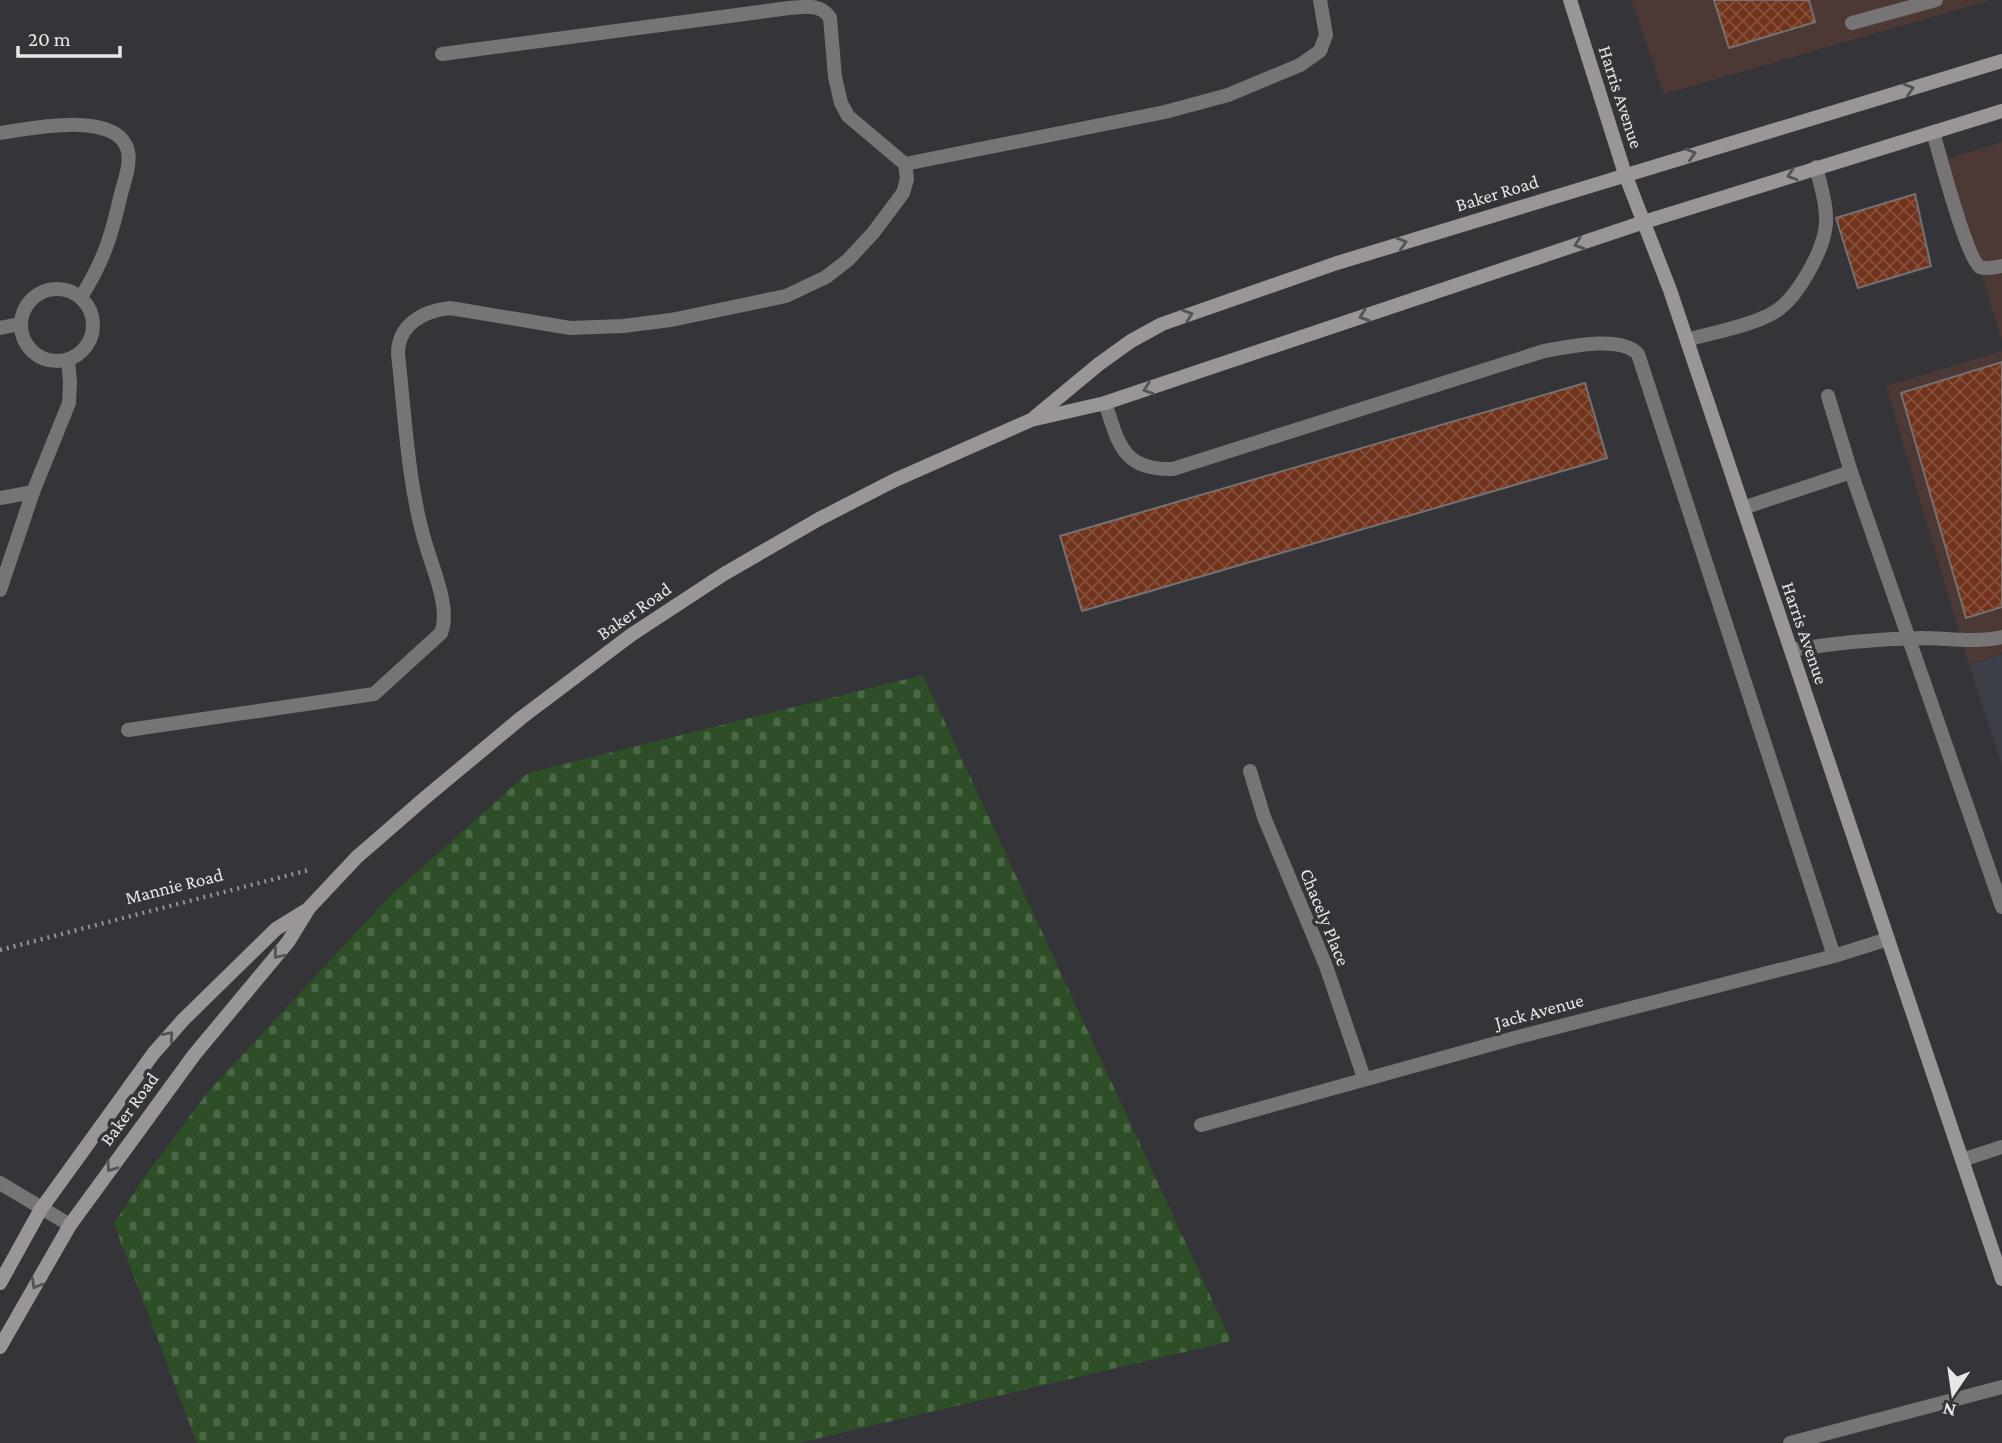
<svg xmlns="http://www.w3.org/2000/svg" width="2002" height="1443" viewBox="0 0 2002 1443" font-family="'Crimson Pro',serif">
<defs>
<pattern id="cemetery-stones" width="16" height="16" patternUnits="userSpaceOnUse" patternTransform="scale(1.75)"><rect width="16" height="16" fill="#2d4e26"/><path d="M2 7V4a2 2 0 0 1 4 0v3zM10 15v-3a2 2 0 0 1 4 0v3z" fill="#4b6846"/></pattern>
<pattern id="building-cross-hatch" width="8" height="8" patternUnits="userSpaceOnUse" patternTransform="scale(1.75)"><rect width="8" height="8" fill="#72331c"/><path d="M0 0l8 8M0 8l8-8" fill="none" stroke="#86513d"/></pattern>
</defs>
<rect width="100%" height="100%" fill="#353539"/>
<!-- commercial -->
<g fill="#4c3834">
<polygon points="1631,0 1991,0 1664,94"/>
<polygon points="2002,142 2002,341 1947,159"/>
<polygon points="2002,351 2002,653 1969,665 1886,386"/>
</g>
<!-- built -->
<polygon fill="#3d3f48" points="2002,654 2002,765 1969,665"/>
<!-- cemetery -->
<polygon fill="url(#cemetery-stones)" points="923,675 1231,1341 799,1443 197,1443 114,1224 143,1179 208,1092 389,897 528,773"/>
<!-- building -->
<g fill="url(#building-cross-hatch)" stroke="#757170" stroke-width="2">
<polygon points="1714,0 1809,0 1815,22 1729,48"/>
<polygon points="1915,194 1931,266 1858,288 1836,218"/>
<polygon points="2002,362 2002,607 1966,618 1901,393"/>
<polygon points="1585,383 1607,458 1082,611 1060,536"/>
</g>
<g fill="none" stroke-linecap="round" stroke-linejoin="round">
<!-- path -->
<polyline stroke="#939396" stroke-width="4.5" stroke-dasharray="2 5" stroke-linecap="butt" points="0,950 309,870"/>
<!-- lane -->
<g stroke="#767474" stroke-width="14">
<polyline points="1852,23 1936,0"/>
<path d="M1933,132C1939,153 1967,259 1980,267C1987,270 1995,267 2002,266"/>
<polyline points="905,164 1165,112 1228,95 1300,65 1320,51 1326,35 1320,0"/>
<path d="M1687,340C1711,333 1760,324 1779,309C1798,295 1820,256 1825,231C1829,211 1821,187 1816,167"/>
<polyline points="1851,472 2002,907"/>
<polyline points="1743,508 1851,472 1828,396"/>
<path d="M1791,650C1834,643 1877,639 1921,638C1948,638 1975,643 2002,637"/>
<path d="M128,730L374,694L441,633C451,609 433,570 426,545C408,487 405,416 398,354C398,325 422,311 450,308L570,328L623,326L671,320L786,296L826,277L848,260L873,233L903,193L907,179L905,164L848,116L841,103L835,77L830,18C820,3 805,7 789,8L442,54"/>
</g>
<!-- street -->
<g stroke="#767474" stroke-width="14">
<path d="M0,133C29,129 118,109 128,151C131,166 123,184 120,198C111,238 103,262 81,297"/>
<circle cx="57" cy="325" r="36"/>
<polyline points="0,328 20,324"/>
<path d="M1105,403C1119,444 1122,470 1173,469L1544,351C1568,347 1620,335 1638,354L1834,956"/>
<polyline points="0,498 33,492"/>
<polyline points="0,590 33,492 69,403 70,382 68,360"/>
<polyline points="1250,771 1264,817 1326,966 1364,1078"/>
<polyline points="1201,1125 1518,1037 1834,956 1888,939"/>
<polyline points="1962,1160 2002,1147"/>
<polyline points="0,1183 70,1225"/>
<polyline points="1790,1443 2002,1387"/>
</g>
<!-- secondary -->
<g stroke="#9a9697" stroke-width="14">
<polyline points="1570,0 1625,174 1670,290 2002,1279"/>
<polyline points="1035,417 1099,364 1131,341 1162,324 1337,263 2002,61"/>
<polyline points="0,1283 41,1209 153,1054 183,1020 276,929 305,911"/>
<polyline points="0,1347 70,1225 194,1055 288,942 309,908 357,857 426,797 521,718 631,635 724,574 819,519 895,480 1031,420 1105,403 1644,222 2002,111"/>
</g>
</g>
<!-- one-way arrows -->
<defs><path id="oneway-chevron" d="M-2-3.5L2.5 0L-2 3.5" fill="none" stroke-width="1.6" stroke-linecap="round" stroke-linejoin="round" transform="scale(1.75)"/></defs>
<g stroke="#535255">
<use href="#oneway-chevron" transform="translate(1909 89) rotate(-17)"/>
<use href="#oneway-chevron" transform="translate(1691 154) rotate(-17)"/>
<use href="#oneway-chevron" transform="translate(1792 175) rotate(162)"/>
<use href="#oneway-chevron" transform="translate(1402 243) rotate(-17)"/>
<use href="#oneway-chevron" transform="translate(1579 244) rotate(161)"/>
<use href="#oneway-chevron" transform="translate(1188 315) rotate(-19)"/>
<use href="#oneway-chevron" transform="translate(1364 316) rotate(161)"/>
<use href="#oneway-chevron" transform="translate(1148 389) rotate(161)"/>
<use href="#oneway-chevron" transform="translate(278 954) rotate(130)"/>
<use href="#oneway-chevron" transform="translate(169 1036) rotate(-49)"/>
<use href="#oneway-chevron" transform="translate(111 1167) rotate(125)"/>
<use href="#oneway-chevron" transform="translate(36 1284) rotate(120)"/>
</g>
<g text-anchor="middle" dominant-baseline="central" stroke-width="7" stroke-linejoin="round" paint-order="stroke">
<!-- street labels -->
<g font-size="19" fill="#e7e7e9" stroke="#353539">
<text transform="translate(1621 97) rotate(72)">Harris Avenue</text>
<text transform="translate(1497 193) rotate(-17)">Baker Road</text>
<text transform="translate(634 611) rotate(-35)">Baker Road</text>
<text transform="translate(1805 633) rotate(71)">Harris Avenue</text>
<text transform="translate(174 886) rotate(-14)">Mannie Road</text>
<text transform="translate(1325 917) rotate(68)">Chacely Place</text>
<text transform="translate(1539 1011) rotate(-15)">Jack Avenue</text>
<text transform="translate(129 1109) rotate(-54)">Baker Road</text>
</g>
</g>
<!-- north arrow -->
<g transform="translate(1953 1394) rotate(193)" stroke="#353539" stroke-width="5" paint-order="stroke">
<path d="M0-5L12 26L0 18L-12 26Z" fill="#e7e7e9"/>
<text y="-10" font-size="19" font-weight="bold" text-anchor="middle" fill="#e7e7e9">N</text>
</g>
<!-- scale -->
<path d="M18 46v10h102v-10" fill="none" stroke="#e7e7e9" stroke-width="3.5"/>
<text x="28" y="46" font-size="21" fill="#e7e7e9" stroke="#353539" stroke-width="5" paint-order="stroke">20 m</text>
</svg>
